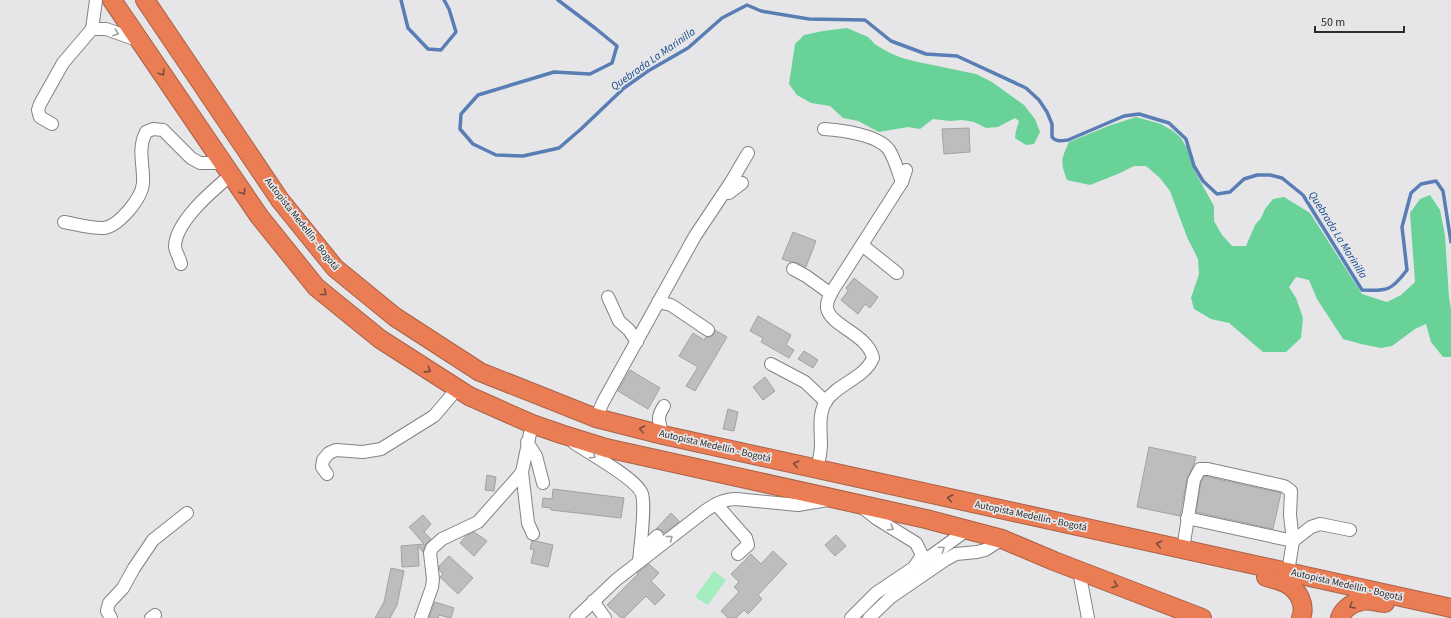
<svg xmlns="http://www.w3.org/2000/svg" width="1451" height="618" viewBox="0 0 1451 618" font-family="'Source Sans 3',sans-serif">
<rect width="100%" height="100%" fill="#e6e6e8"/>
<!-- green -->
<polygon fill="#a4edc1" points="714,571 726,580 708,605 695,597"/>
<!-- forest -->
<g fill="#69d298">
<polygon points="847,28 868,37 876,45 890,53 902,58 918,62 976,74 992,82 1024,105 1035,119 1040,132 1034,144 1026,145 1015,138 1016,131 1019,121 1015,118 998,127 986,128 974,122 962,120 950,121 933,119 920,129 908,127 879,132 858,121 843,118 830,106 811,103 797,95 789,84 795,44 804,35 823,31"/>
<path d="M1136,117L1161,124L1173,131L1181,138L1187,148L1194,170L1214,206V221L1222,235L1232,246H1246L1255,225L1261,218L1265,209L1273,199L1284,197L1310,213L1362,294L1387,302L1401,295L1415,282L1410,213L1420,199L1430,195L1440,210L1445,235L1449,297L1451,310V357H1443L1431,342L1426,324L1415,329L1392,346L1381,348L1361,344L1343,339L1317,299L1309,280L1296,277L1289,287L1296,298L1303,318L1301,338L1286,352H1263L1229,323L1211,319L1194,309L1191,298L1199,274L1198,259L1187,237L1170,191L1160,178L1146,166H1134L1120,173L1090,185L1067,180C1060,161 1061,160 1069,142L1111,125Z"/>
</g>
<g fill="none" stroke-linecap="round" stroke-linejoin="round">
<!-- stream -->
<g stroke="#587eb5" stroke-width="3.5">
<polyline points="401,0 408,28 428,49 441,50 456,32 449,9 444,0"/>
<path d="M558,0L595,28L617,46L612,63L590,74L554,72L478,95L461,114L460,129L473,144L496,155L523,156L559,148L581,129L624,88L648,71L688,48L722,18L747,5L761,11L809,19L865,20L891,41L926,54L957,56L1026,88L1039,100L1047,112L1052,124V137C1056,142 1061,141 1068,140L1124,116L1139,114L1169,123L1186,139L1194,166L1203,181L1217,194L1230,192L1244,179L1257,175H1270L1282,178L1303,195L1362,290C1388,291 1391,291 1407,270L1402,227L1411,193L1421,184L1436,181L1443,191L1451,242"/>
</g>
</g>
<!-- building -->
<g fill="#bebdbc" stroke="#a3a2a1">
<polygon points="969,128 970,152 944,154 942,129"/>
<polygon points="793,232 816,241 806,267 796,262 791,262 782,259"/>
<polygon points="854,278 878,297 870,308 865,304 858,314 841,300 848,291 846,288"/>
<polygon points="758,316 791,335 786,345 794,350 789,358 761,342 763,338 750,331"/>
<polygon points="715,330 727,337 695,391 686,386 698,367 679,356 693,333 704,340 706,337 712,337"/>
<polygon points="804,351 818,360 813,368 798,359"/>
<polygon points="630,370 660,388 648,409 618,391"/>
<polygon points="765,377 775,391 763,400 753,387"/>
<polygon points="728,409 738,412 734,431 723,429"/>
<polygon points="1149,447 1196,457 1194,464 1187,479 1180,516 1137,507"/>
<polygon points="487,475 496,477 494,491 485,490"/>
<polygon points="1204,476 1281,493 1273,529 1196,512 1201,482"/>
<polygon points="553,489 624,498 621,518 551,510 551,508 542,507 543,498 552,499"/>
<polygon points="671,513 679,521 678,523 664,533 659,529 656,529"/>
<polygon points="423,515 431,524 424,532 431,539 425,545 423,552 418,546 419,566 402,567 401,546 424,544 409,527"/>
<polygon points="474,532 487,541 474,556 460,543 466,536"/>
<polygon points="836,535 846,546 835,556 825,545"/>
<polygon points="532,541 536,541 553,545 548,567 531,563 534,550 530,549"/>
<polygon points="773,551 787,564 758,595 762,599 748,614 744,610 736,618 728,618 721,611 739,592 734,587 739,582 731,574 751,554 761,564"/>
<polygon points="449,556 473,578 458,594 440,577 443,574 440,571 439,566"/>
<polygon points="649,564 659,573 651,581 665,595 655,605 646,596 624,618 621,618 607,605 638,574 637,573"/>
<polygon points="391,568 404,571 397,605 390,618 375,618 384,602"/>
<polygon points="435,602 454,608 451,618 439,615 438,618 429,618"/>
</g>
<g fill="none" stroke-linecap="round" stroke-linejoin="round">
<defs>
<g id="minor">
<polyline points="92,29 106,29 140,41"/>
<polyline points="52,124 40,117 38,110 40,104 63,63 92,29 96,0"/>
<path d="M824,129C841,130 879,135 889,150C895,159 898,172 902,182"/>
<polyline points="725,193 729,193 742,183"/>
<path d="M64,222C75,224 94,229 104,228C119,226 142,198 143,183C144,165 137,149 146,132L153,129L163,130L191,158L200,163H218L222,161"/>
<polyline points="862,245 897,273"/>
<path d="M181,264C180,258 175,251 175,246C176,221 213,190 231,175"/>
<polyline points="793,269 806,276 831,294"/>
<polyline points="608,297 619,321 629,330 637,342"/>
<polyline points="658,302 671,305 708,330"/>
<polyline points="771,364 805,382 826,402"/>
<polyline points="596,418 603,402 695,236 731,182 748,153"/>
<path d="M663,435C659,422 656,418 664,406"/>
<polyline points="527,442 536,456 543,483"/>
<path d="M574,443C589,453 637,479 642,494C646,508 640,547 639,562"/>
<path d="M817,469C819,461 821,452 821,444C821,430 818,414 826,401C838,383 864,379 873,358C868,334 830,326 827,308C826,298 835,287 840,279L902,182L906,170"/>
<polyline points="522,472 528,523 533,534"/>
<polyline points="327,474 322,467 323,460 329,453 336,450 363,452 381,449 434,416 457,389"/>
<polyline points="716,504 746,538 748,545 738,554"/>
<polyline points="862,507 877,519 916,543 922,555 915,566"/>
<polyline points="1187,518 1293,541 1311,527 1320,524 1350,530"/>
<polyline points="1183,549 1194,480 1200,469 1208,469 1284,486 1291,491 1290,515 1293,541 1288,572"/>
<polyline points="640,550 651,542 657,536"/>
<polyline points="1079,571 1088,618"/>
<polyline points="593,601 605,618"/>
<polyline points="111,618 107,611 109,603 123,588 134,568 153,540 187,513"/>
<polyline points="151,618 155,615"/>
<polyline points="421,618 432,587 433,579 430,553 432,548 442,539 478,522 518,477 522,472 532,424"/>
<path d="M576,618L616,580L705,511C715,504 724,499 736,499L798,505L828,500"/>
<polyline points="851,618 876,593 931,556 967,530"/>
<polyline points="869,618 891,597 945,560 956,554 977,552 985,550 1002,539"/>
</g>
<g id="highway">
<polyline points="112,0 259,216 316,287 380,339 469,396 532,424 561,434 606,448 926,519 1002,539 1054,561 1202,618"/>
<polyline points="145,0 280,200 335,268 395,317 480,372 596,418 663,435 1451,608"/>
<path d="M1266,577C1273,579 1280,580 1287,584C1299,591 1306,605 1301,618"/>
<path d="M1340,618C1343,609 1353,602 1362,601C1369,599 1378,603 1385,603"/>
</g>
</defs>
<!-- minor casing -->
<use href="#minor" stroke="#828384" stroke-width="14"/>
<!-- highway casing -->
<use href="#highway" stroke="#a86147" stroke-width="20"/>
<!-- minor -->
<use href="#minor" stroke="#fff" stroke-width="12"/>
<!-- highway -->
<use href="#highway" stroke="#eb7d55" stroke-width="18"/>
</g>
<!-- one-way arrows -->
<defs><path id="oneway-chevron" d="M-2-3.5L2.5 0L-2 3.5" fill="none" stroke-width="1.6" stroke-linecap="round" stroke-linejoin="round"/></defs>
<g stroke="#a0a0a0">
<use href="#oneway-chevron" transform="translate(116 33) rotate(19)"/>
<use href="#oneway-chevron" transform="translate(593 456) rotate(32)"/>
<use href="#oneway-chevron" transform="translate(891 528) rotate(32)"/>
<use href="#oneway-chevron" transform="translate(670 538) rotate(-38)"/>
<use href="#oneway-chevron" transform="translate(942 549) rotate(-35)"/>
</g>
<g stroke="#784c3d">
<use href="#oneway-chevron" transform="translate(162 73) rotate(56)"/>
<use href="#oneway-chevron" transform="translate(243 192) rotate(56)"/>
<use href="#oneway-chevron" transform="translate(324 293) rotate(39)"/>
<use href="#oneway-chevron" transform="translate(428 370) rotate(33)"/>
<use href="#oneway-chevron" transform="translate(642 429) rotate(-166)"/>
<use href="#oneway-chevron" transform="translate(796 464) rotate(-168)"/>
<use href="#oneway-chevron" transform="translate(950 498) rotate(-168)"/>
<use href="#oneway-chevron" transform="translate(1159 544) rotate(-168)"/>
<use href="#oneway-chevron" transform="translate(1115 585) rotate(21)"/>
<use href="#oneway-chevron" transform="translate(1352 606) rotate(149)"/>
</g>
<g text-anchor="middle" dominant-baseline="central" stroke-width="3.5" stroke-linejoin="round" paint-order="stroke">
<!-- street labels -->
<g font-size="10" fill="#2c2c2d" stroke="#e6e6e8">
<text transform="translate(302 224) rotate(52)">Autopista Medellín - Bogotá</text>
<text transform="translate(715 446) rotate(13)">Autopista Medellín - Bogotá</text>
<text transform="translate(1031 516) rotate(12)">Autopista Medellín - Bogotá</text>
<text transform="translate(1347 585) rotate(13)">Autopista Medellín - Bogotá</text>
</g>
<!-- water labels -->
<g font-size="11" font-style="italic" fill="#11458a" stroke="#e6e6e8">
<text transform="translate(653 59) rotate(-35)">Quebrada La Marinilla</text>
<text transform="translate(1338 235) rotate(58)">Quebrada La Marinilla</text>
</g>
</g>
<!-- scale -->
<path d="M1315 26v6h89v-6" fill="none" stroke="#2c2c2d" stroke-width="2"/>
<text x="1321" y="26" font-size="12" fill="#2c2c2d" stroke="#e6e6e8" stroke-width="3" paint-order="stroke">50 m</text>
</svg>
